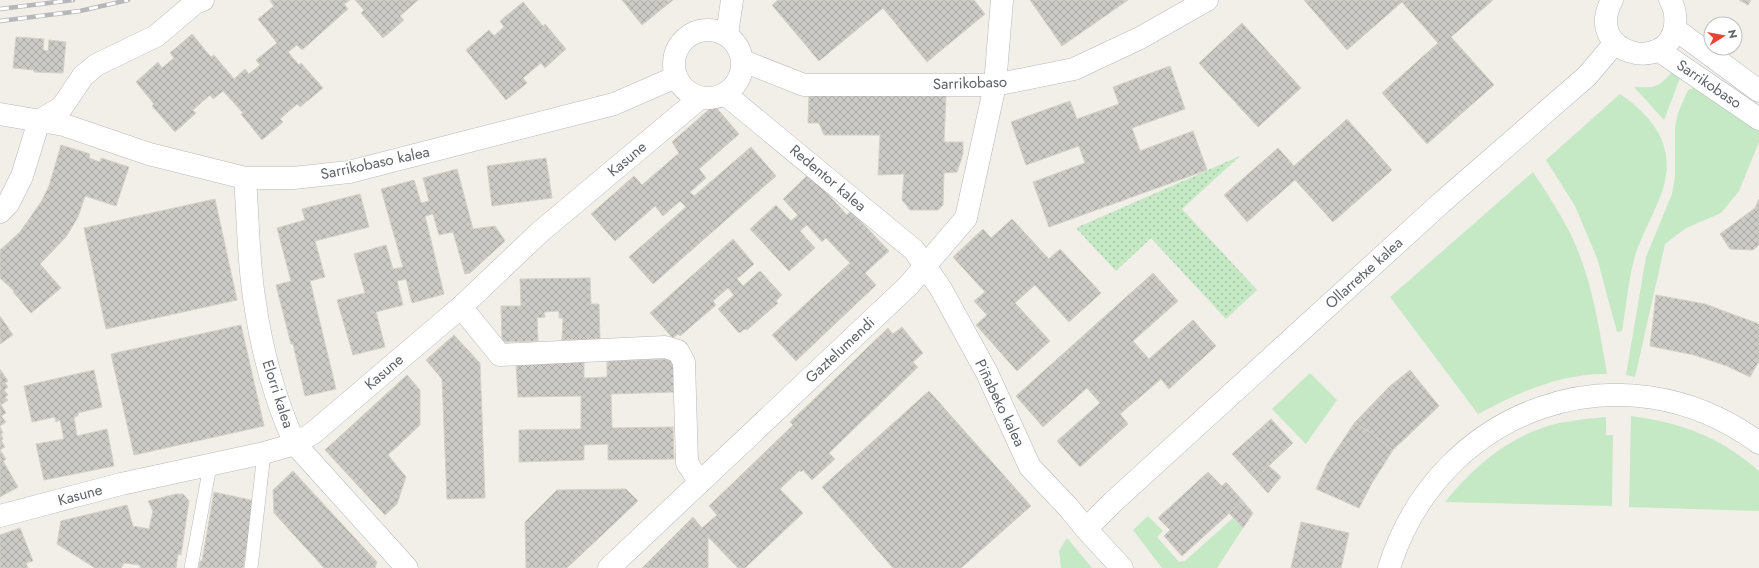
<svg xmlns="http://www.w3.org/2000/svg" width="1759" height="568" viewBox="0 0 1759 568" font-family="Jost,sans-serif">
<defs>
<pattern id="park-dots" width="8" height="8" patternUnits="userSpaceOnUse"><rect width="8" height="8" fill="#c5e8c5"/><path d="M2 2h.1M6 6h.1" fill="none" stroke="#a3c0a4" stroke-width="1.8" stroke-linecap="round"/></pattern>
<pattern id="building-cross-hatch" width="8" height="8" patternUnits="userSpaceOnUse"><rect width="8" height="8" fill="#cccac5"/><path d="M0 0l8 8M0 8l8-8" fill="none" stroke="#a9a8a4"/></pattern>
</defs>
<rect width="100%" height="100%" fill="#f1efe8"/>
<!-- park -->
<polygon fill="url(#park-dots)" points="1240,156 1182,209 1257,290 1226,319 1151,238 1116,271 1076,228"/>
<!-- garden -->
<g fill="#c5e8c5">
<path d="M1672,72L1680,78L1664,120L1634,87C1655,88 1658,88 1672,72Z"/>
<polygon points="1696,87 1759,131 1759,142 1739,191 1721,213 1686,228 1665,244 1635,377 1626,375 1646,257 1672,194 1675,176 1675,127 1678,113 1688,90"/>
<path d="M1620,94C1653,117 1676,145 1663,189C1655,213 1641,235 1634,259C1628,283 1626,308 1622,331L1617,332L1597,258L1575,206L1546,160Z"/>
<path d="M1533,172C1547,193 1560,213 1571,235C1592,278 1599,327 1607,374C1561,373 1517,393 1478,414L1390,297Z"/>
<polygon points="1310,373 1337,400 1306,444 1272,409"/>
<path d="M1631,416C1682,423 1720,437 1759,471V511L1629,507Z"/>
<path d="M1606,417V435H1613L1612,506L1445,502C1471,470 1502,442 1542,428C1562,421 1584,419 1606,417Z"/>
<polygon points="1148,516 1163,531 1157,537 1179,562 1185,561 1233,518 1243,528 1217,568 1162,568 1133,530"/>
<polygon points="1067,538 1092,568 1061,568 1059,551"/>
</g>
<!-- building -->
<g fill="url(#building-cross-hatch)" stroke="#d6d1c6">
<polygon points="272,0 350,0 344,4 348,9 302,50 297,45 288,52 299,65 301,63 323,88 300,107 297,104 280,119 283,122 262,140 241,114 243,113 223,91 213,99 210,95 193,110 196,113 175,132 152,106 154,104 136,82 158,62 162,68 174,58 170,53 192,34 211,57 214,55 234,79 245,69 249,74 260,65 256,60 277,43 258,19 274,6 270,1"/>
<polygon points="355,0 418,0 400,16 404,20 383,38 361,13 364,10"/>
<polygon points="622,0 673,0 642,25"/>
<polygon points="778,0 974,0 985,14 927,62 883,8 819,61 772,5"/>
<polygon points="1030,0 1128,0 1062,46"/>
<polygon points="1304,0 1493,0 1451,37 1494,85 1427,144 1382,93 1438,43 1402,2 1347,50"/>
<polygon points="1739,0 1751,0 1748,5"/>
<polygon points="523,2 543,26 545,24 566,49 545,68 541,63 523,78 527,83 506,100 466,50 489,30 494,36 504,27 500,21"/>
<polygon points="1242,23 1301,88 1258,127 1199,63"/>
<polygon points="16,37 44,39 43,50 48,51 49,40 66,42 63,73 34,72 34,70 13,68"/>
<polygon points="1170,66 1185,109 1132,128 1140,151 1193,131 1207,170 1049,227 1033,182 1085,163 1079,146 1026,165 1011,122 1070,101 1077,119 1119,104 1113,87"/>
<polygon points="809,95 946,95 944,142 963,142 963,154 957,172 944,173 943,205 938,210 910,210 902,200 904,174 878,175 880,135 824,135 819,123 808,123"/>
<polygon points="714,105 739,134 699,169 706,178 690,192 694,196 751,147 776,176 653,284 629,257 686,207 680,201 663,216 655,206 615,241 591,214 634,176 642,185 679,153 672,142"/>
<polygon points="1347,119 1392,170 1333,222 1295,180 1247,222 1224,195 1278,148 1294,166"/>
<polygon points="61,145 90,154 89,158 100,162 101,158 129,167 116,206 85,196 78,217 66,237 40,264 61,288 31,313 13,292 14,291 0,278 0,250 20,232 41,202 49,186"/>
<polygon points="546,158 552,198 492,206 487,166"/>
<polygon points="457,169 473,229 495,226 505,241 470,273 465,274 453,232 439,235 433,214 425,216 444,294 412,303 406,279 397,281 403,305 376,312 385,347 353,355 337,300 365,293 354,254 386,245 393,269 403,267 381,189 414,180 421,203 429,201 423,178"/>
<polygon points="809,174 847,215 851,211 889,251 865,273 876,285 796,361 772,335 850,263 826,238 822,242 807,225 800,231 815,248 789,271 750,229 776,205 791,221 798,215 783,199"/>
<polygon points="360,194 369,227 315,241 325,277 310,281 336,389 305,396 293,344 291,344 276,285 291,281 277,228 305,220 302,209"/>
<polygon points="215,199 237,300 106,329 84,228"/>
<polygon points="1759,199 1759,245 1753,250 1730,249 1720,234 1755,208"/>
<polygon points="1012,219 1049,259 1060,249 1101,293 1069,322 1035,285 1015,303 1050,341 1017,371 976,325 987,315 974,301 985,292 953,257 983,229 991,238"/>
<polygon points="733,239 754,264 737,279 743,286 760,271 782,295 776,301 778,303 747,330 745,329 739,333 718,309 734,295 728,288 713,301 716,305 680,336 678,334 673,338 650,313"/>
<polygon points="1153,273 1178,301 1133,341 1149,359 1193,320 1216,346 1169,389 1161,379 1120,414 1128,424 1080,467 1057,441 1100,403 1087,388 1043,427 1016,396"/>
<polygon points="590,278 591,304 599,304 600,339 562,340 563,318 559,318 559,311 544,312 545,317 537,318 538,341 502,342 501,306 521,306 520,279"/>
<polygon points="1656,295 1705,304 1759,324 1759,361 1750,377 1727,366 1694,355 1650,346"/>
<polygon points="0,316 13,335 0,344"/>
<polygon points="241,325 264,426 134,455 111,354"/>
<polygon points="902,327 923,353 913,362 918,367 829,453 835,459 812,480 803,470 801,472 800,470 780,489 803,513 745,568 738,568 708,537 708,568 642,568 693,517 702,528 717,515 709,506 793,425 790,422 888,328 893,334"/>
<polygon points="454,335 480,363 485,498 447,499 442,379 426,360"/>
<polygon points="673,359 674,392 611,394 612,428 673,427 674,459 608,460 608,444 584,445 584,460 519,462 519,430 581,429 581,396 518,397 516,363 584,361 584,378 607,377 607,361"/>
<polygon points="0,369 8,381 5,383 8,387 4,390 8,395 5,397 8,400 1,405 6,413 1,416 6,422 0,426"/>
<polygon points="94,370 102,407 78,413 78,416 74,417 77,436 107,429 114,466 44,480 36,444 64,439 60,420 56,422 55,417 32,422 24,386"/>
<polygon points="1410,370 1439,406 1393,450 1355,422 1390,386"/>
<polygon points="407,375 420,390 420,425 388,455 406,477 397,504 385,515 325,450"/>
<polygon points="929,391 1031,506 961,568 893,568 822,487"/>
<polygon points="1271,419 1293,443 1255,479 1232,454"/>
<polygon points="1355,422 1393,450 1372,483 1359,508 1316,489 1327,464"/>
<polygon points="0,427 3,433 1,434 3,439 1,440 5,447 0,450 6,459 3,461 18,487 0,497"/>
<polygon points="1269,466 1281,477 1268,493 1255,479"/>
<polygon points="293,471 377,562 375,568 324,568 274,513 273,490"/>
<polygon points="1208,472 1222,486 1226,482 1243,501 1182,556 1164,536 1170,530 1158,518"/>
<polygon points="626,489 638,501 567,568 526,568 525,522 557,490"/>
<polygon points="214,492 255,501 243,568 199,568 200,561 202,561"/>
<polygon points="176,494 183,494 189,501 181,555 178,554 176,568 140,568 140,565 124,563 121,568 95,568 57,544 61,521 127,505 133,526 149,529 153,511 148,501"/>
<polygon points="1243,501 1253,513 1243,528 1229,513"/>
<polygon points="1301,522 1349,533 1341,568 1291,568"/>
<polygon points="20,528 33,561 26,563 28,568 0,568 0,535"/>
</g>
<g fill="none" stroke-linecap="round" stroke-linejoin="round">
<defs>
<g id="lane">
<polyline points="191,568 210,466"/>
<polyline points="251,568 264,453"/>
</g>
<g id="street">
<circle cx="708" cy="64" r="34"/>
<polyline points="727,35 732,0"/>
<polyline points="725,94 914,250 941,289 987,373 1030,467 1068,507 1086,529"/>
<path d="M245,178C248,217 248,258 254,297C261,347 274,398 295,444L407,568"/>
<polyline points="0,212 8,204 22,176 39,121 62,107 83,76 96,65 156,36 195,3 203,0"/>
<polyline points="461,307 500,355 665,347 678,351 684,362 687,463 700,482"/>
<polyline points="0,516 121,484 264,453 295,444 313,433 461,307 540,232 700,98"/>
<polyline points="609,568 908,286 966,218 995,85 1002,0"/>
<path d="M1389,568C1439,408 1622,342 1759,443"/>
</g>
<g id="secondary">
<path d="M1612,0C1583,54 1668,75 1675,26C1676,17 1675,8 1670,0"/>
<polyline points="1675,29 1759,91"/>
<polyline points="1658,50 1759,119"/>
<polyline points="743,61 804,85 995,85 1074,69 1140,38 1207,0"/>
<polyline points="0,114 64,125 149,154 245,178 293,178 349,172 614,104 676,77"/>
<polyline points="1122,568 1086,529 1113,502 1441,203 1587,76 1615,43"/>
</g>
</defs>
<!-- lane casing -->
<use href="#lane" stroke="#b5b8bc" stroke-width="14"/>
<!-- street casing -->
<use href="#street" stroke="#b5b8bc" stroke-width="23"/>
<!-- secondary casing -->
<use href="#secondary" stroke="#b6babf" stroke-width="23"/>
<!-- lane -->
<use href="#lane" stroke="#fff" stroke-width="13"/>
<!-- street -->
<use href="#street" stroke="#fff" stroke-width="22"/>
<!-- secondary -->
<use href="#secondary" stroke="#fff" stroke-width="22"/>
<defs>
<g id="rail">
<polyline points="0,9 73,0"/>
<polyline points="0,21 80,11 128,0"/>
</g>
</defs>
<!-- rail casing -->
<use href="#rail" stroke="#b6b7b8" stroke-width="4.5"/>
<!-- rail -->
<use href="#rail" stroke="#fff" stroke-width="3" stroke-dasharray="9" stroke-linecap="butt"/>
</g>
<g text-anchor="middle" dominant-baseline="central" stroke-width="3" stroke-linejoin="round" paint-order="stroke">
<!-- street labels -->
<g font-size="15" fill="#5f6368" stroke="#fff">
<text transform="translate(970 83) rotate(-2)">Sarrikobaso</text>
<text transform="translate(1709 84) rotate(34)">Sarrikobaso</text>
<text transform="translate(627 159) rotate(-40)">Kasune</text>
<text transform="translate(375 163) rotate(-12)">Sarrikobaso kalea</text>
<text transform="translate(828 178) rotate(40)">Redentor kalea</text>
<text transform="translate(1364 273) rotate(-42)">Ollarretxe kalea</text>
<text transform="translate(840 350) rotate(-43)">Gaztelumendi</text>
<text transform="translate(384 372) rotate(-41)">Kasune</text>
<text transform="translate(278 394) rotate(72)">Elorri kalea</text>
<text transform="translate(1000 403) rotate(64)">Piñabeko kalea</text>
<text transform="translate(80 495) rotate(-15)">Kasune</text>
</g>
</g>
<!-- north arrow -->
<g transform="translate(1723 36) rotate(79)"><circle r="19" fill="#ffffff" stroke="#bfc1c3"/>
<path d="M0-3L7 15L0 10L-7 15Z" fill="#ea4335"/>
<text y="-6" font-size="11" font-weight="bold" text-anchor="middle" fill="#5f6368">N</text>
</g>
</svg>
